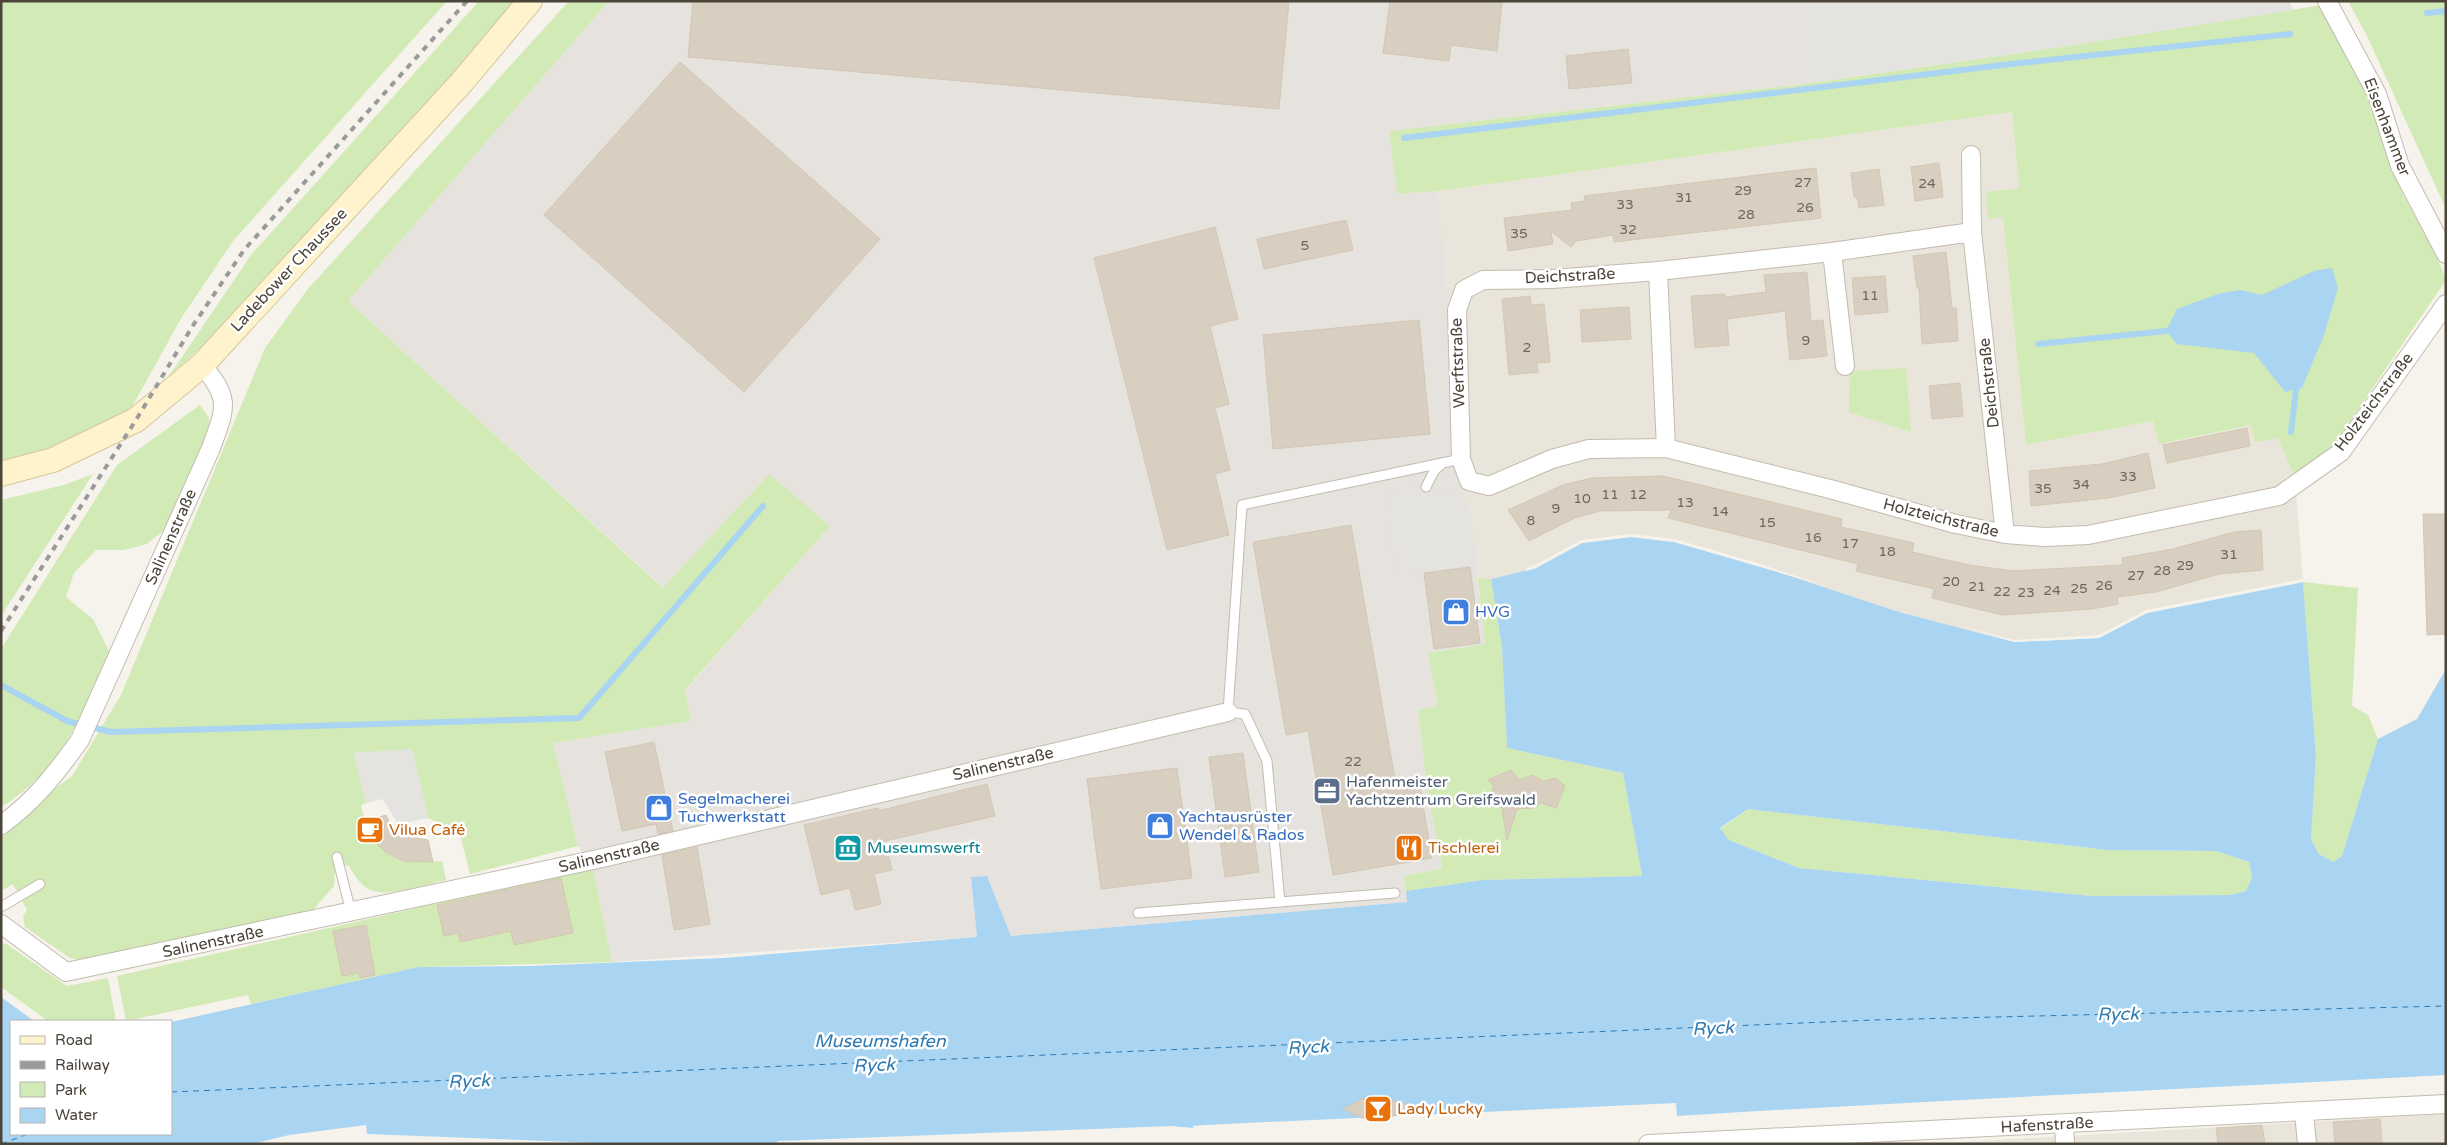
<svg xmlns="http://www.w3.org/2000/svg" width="2447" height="1145" viewBox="0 0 2447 1145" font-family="'Varela Round',sans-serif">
<rect width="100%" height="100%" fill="#f6f3ec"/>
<!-- residential -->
<g fill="#eae5da">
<polygon points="2012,112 2019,188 1986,192 2003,217 2026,445 2153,421 2159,444 2252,425 2278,437 2295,478 2303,582 2147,613 2099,638 2014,642 1899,612 1754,564 1674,542 1536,568 1491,579 1478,578 1471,516 1454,454 1448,297 1438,191"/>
<polygon points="2446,1114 2446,1144 1925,1144 1996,1140"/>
</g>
<!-- industrial -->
<polygon fill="#e6e2dd" points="609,1 1800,1 1796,85 1389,131 1397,194 1438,191 1448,297 1454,454 1471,516 1485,644 1428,653 1438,706 1418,710 1426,781 1442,868 1404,876 1407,902 1011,936 987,876 971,877 977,937 612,962 593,868 578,846 553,743 691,721 685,691 830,526 768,475 664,588 348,301"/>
<!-- green -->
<g fill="#d2eab5">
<polygon points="1,1 447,1 233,241 180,320 131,409 49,448 1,461"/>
<path d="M479,1H518C455,76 389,147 323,219C274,273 225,328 169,376L251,255Z"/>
<path d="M569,1H609L348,301L663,588L769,474L830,526L685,690L691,721L553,743L578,846L470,874L460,834L428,818L412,750L354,753L366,803L361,805C370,853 396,866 442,861L446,880C426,884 386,899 368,889C359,884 354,873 348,865L335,868L334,886L313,910L116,956L89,961L70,958L25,927L23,916L27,910L13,884L1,891V837L23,820L53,790L72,776L121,695L265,348L307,290Z"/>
<polygon points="2348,1 2446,1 2446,209 2367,36"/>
<polygon points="2322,5 2363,84 2402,193 2437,257 2446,280 2336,442 2295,478 2278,438 2255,442 2251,425 2159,444 2153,421 2026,445 2003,217 1988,219 1986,192 2019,188 2012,112 1438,191 1397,194 1389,131 1796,85 2053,48"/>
<polygon points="1906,368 1911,432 1849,412 1850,371"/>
<path d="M200,405L209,418L210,434L169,526L147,544L124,550H96L74,573L66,597L93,619L110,653C81,715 63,769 1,807V649L117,465Z"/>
<polygon points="93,474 1,616 1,500 64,485"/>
<polygon points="1478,578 1491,579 1502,647 1507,748 1623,773 1642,876 1483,880 1406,891 1404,876 1442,868 1426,781 1418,710 1438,706 1428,653 1485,644"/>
<polygon points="2303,582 2358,588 2352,706 2368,715 2378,739 2342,856 2333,862 2319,854 2311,839 2316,756"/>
<polygon points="1748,809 2108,850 2216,851 2249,862 2252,878 2246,891 2230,895 2091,896 1799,868 1729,840 1720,829"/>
<polygon points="593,868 612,962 419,967 251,1004 248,995 126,1021 117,976"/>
<polygon points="5,943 67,986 108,978 116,1021 48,1021 1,987 1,945"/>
</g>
<!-- parking -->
<g fill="#e5e3e0">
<polygon points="1800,1 2290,1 2293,10 2053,48 1796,85"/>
<polygon points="1426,487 1464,492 1471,516 1477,565 1396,576 1385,489"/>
<polygon points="412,749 428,818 398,824 383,799 366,803 354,753"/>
</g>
<!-- water -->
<g fill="#a9d4f2" fill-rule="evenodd">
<polygon points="2332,268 2338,288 2324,335 2302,388 2285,392 2254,353 2177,344 2166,331 2177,309 2221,293 2240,290 2262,295 2314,271"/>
<path d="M1631,537L1674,542L1754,564L1899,612L2014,642L2099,638L2147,613L2303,582L2316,756L2311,839L2319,854L2333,862L2342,856L2378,739L2417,719L2446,669V1075C2190,1089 1933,1100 1677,1116L1676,1103L1205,1125L1193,1126V1128L1171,1126L778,1141L775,1144H624L367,1134L366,1125L289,1135L252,1144H1V997L34,1021H11V1134H171V1022L419,967L529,966L724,958L977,937L971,877L987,876L1011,936L1407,902L1406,891L1483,880L1642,876L1623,773L1507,748L1502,647L1491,579L1536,568L1582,543ZM1748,809L2108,850L2216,851L2249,862L2252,878L2246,891L2230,895L2091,896L1799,868L1729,840L1720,828Z"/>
</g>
<!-- pier -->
<g fill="#f6f3ec">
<polygon points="1631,534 1675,539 1754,562 1836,589 1674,542 1631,537 1582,543 1536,568 1526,571 1525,569 1535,565 1581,540"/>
<polygon points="2303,579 2303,582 2147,613 2099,638 2014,642 1950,623 2014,640 2099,635 2146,610"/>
</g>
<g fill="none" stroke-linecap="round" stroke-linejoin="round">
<!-- stream -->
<g stroke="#a9d4f2" stroke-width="6">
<polyline points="2427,13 2446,11"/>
<polyline points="1404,138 2011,64 2290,34"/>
<polyline points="2038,344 2166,331"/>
<polyline points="2291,432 2296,390"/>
<polyline points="1,685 67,721 111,732 579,718 763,506"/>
</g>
<!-- ferry -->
<g stroke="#2e7ab2" stroke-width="1" stroke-dasharray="6 5" stroke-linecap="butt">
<polyline points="171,1092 1873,1020 2446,1006"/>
<polyline points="1,1144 28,1134"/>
</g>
</g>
<!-- building -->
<g fill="#d8cfc1" stroke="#d3c7b4">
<polygon points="693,1 1289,1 1279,109 688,57"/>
<polygon points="1390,1 1502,1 1497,51 1451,45 1449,61 1383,53"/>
<polygon points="1628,49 1632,83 1569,89 1566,56"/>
<polygon points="680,62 880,239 744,392 544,215"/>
<polygon points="1939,163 1943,197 1915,201 1911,167"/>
<polygon points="1816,168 1821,218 1614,242 1613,235 1576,241 1571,247 1551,231 1553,244 1508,251 1504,218 1572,210 1571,203 1585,201 1584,196"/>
<polygon points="1879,169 1884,205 1859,208 1857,197 1854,197 1851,173"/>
<polygon points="1346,220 1353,250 1264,269 1257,239"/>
<polygon points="1215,227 1238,319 1210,326 1229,404 1215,408 1230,470 1215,474 1229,535 1167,550 1094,258"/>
<polygon points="1946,252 1952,308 1956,308 1958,341 1922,344 1919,288 1917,288 1913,256"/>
<polygon points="1807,272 1811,321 1823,320 1827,356 1790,360 1785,311 1727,319 1729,345 1695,348 1691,296 1725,294 1726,297 1766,292 1764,275"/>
<polygon points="1885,276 1888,312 1855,315 1852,278"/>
<polygon points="1530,296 1531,305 1544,304 1550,362 1537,363 1538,372 1509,375 1502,299"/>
<polygon points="1629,307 1631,339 1582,342 1580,310"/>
<polygon points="1419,320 1430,434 1273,449 1263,335"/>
<polygon points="1960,383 1963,416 1932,419 1929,386"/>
<polygon points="2247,428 2250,446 2167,463 2163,445"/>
<polygon points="2148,453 2155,488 2108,498 2031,506 2029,471 2102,464"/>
<polygon points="1663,476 1842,519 1841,527 1914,543 1912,552 1969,565 2014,571 2123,565 2122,558 2173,549 2234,532 2261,530 2263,570 2219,574 2156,592 2117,597 2118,604 2092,609 2002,615 1932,598 1934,589 1856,571 1858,564 1668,518 1671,510 1600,511 1575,518 1529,541 1508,510 1563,485 1592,478"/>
<polygon points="2423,514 2446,514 2446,634 2427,635"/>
<polygon points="1351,525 1397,791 1420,787 1432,858 1333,875 1308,731 1286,735 1253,542"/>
<polygon points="1470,567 1480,643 1434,649 1424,573"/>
<polygon points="654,742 673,831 658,834 656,824 622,831 605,752"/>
<polygon points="1243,753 1259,872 1225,877 1209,757"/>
<polygon points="1177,768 1192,878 1101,889 1087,779"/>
<polygon points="1511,770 1519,780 1533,775 1543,781 1556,778 1565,786 1556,808 1541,803 1533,808 1517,809 1507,840 1502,808 1487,800 1494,786 1488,780"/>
<polygon points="987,784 995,816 885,841 892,870 874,874 881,904 855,910 850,888 821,895 804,825 878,808 878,811"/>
<polygon points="386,815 392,827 405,836 428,840 433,862 404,861 385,852 377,844 364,822"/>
<polygon points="697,847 710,924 674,930 662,855"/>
<polygon points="561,878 573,933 514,945 511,931 460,942 458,933 444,936 437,905"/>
<polygon points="366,925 375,975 360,978 359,973 342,976 333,931"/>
<polygon points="1362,1099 1387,1099 1425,1109 1388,1117 1362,1118 1343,1109"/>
<polygon points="2380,1119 2382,1144 2335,1144 2333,1122"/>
<polygon points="2262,1125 2265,1144 2218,1144 2216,1128"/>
</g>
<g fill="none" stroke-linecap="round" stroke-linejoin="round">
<defs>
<g id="lane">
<polyline points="1426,487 1434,471 1443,463"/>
<polyline points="337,857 351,912"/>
<polyline points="1395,893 1280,902 1267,761 1245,714 1228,712 1242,505 1461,459"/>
<polyline points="1,907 40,884"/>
<polyline points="1138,913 1280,902"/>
</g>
<g id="street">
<polyline points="2327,1 2377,94 2400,166 2446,254"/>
<polyline points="1971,155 1972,232"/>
<polyline points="1832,252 1845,366"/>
<polyline points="1658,271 1666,448"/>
<polyline points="2005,534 1972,232 1832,252 1658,271 1552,279 1483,280 1464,290 1457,310 1461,459 1469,481 1489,486 1552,459 1589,449 1666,448 1830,489 1956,524 2005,534 2045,537 2088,535 2279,496 2341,452 2446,304"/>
<path d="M1,825C34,802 57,772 80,740L211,448C225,409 232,400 202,365"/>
<polyline points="1,924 66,972 598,859 1228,712"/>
<polyline points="2304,1113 2307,1144"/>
<polyline points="2064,1124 2065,1144"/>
<polyline points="1648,1144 2446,1104"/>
</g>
<polyline id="secondary" points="1,474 53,460 136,420 202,365 462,82 530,1"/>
</defs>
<!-- lane casing -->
<use href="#lane" stroke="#c2bbae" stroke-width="11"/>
<!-- street casing -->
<use href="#street" stroke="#c2bbae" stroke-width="20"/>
<!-- secondary casing -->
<use href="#secondary" stroke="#d6c79b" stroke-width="26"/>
<!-- lane -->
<use href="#lane" stroke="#fff" stroke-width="9"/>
<!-- street -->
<use href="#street" stroke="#fff" stroke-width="18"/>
<!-- secondary -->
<use href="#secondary" stroke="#fff3cd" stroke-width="24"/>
<!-- rail -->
<polyline stroke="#9a9a9a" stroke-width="4" stroke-dasharray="6 6" stroke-linecap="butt" points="1,631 136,420 192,327 244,250 467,1"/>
</g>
<!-- icons -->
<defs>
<symbol id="shop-square" viewBox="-11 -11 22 22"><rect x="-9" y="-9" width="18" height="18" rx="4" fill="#3f7fe0" stroke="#fff"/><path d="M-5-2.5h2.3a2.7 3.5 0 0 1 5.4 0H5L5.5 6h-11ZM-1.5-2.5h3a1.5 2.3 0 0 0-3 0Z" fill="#fff"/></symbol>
<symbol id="office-square" viewBox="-11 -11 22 22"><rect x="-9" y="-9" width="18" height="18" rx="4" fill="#5c6f8a" stroke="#fff"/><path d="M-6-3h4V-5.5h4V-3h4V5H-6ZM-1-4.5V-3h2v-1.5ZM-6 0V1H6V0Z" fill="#fff"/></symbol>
<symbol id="cafe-square" viewBox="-11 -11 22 22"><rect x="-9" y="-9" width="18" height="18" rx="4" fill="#e8710a" stroke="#fff"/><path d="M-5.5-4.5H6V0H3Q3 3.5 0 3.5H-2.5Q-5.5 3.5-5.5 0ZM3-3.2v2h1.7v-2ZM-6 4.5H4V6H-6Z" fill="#fff"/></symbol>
<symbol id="museum-square" viewBox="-11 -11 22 22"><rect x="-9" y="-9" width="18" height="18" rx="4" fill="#0f9aa8" stroke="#fff"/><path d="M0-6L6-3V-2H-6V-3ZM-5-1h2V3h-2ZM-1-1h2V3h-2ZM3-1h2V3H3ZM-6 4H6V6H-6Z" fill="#fff"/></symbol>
<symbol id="restaurant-square" viewBox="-11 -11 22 22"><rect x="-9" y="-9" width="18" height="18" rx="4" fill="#e8710a" stroke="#fff"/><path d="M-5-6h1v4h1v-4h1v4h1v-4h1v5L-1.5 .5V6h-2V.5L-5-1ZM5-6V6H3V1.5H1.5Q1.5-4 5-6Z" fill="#fff"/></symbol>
<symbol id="bar-square" viewBox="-11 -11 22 22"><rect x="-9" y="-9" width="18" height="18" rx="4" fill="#e8710a" stroke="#fff"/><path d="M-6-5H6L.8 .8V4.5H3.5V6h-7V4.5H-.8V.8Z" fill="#fff"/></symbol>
</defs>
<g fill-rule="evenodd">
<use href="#shop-square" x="1440" y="596" width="32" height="32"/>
<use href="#office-square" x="1311" y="775" width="32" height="32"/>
<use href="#shop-square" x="643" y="792" width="32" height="32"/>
<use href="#shop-square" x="1144" y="810" width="32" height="32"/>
<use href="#cafe-square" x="354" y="814" width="32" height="32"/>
<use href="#museum-square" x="832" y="832" width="32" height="32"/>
<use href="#restaurant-square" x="1393" y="832" width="32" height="32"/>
<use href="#bar-square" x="1362" y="1093" width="32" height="32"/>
</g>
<g text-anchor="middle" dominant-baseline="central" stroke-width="5" stroke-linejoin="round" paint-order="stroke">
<!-- number labels -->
<g font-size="14" fill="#6e675b">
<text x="1803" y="182">27</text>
<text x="1927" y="183">24</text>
<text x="1743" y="190">29</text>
<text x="1684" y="197">31</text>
<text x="1625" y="204">33</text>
<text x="1805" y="207">26</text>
<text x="1746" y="214">28</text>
<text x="1628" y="229">32</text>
<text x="1519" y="233">35</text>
<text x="1305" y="245">5</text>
<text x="1870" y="295">11</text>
<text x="1806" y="340">9</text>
<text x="1527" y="347">2</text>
<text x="2128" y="476">33</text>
<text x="2081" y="484">34</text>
<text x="2043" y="488">35</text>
<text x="1610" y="494">11</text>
<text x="1638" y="494">12</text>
<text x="1582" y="498">10</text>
<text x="1685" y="502">13</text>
<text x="1556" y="508">9</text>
<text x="1720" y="511">14</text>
<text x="1531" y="520">8</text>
<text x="1767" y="522">15</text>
<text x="1813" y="537">16</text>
<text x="1850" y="543">17</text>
<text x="1887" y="551">18</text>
<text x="2229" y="554">31</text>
<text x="2185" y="565">29</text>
<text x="2162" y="570">28</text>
<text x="2136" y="575">27</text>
<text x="1951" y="581">20</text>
<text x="2104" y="585">26</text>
<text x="1977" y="586">21</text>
<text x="2079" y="588">25</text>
<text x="2052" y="590">24</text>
<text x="2002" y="591">22</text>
<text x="2026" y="592">23</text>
<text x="1353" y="761">22</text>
</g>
<!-- street labels -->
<g font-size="16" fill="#4b4439" stroke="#fff">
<text transform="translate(2387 127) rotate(69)">Eisenhammer</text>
<text transform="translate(289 270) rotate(-47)">Ladebower Chaussee</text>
<text transform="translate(1570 276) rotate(-3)">Deichstraße</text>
<text transform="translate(1458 363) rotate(-92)">Werftstraße</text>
<text transform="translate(1989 383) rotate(-96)">Deichstraße</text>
<text transform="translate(2374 402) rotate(-53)">Holzteichstraße</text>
<text transform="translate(1941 518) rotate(14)">Holzteichstraße</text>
<text transform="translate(171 537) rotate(-66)">Salinenstraße</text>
<text transform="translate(1003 764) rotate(-13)">Salinenstraße</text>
<text transform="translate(609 856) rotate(-13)">Salinenstraße</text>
<text transform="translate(213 942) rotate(-12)">Salinenstraße</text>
<text transform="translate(2047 1125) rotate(-3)">Hafenstraße</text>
</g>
<!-- shop labels -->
<g font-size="16" fill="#366cbe" stroke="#fff" text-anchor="start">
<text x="1475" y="612">HVG</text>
<text x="678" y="799">Segelmacherei<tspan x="678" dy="18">Tuchwerkstatt</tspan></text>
<text x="1179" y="817">Yachtausrüster<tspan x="1179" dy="18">Wendel &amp; Rados</tspan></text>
</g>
<!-- service labels -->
<g font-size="16" fill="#4e5e75" stroke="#fff" text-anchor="start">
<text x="1346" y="782">Hafenmeister<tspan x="1346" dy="18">Yachtzentrum Greifswald</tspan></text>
</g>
<!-- food labels -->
<g font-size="16" fill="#c56008" stroke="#fff" text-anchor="start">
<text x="389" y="830">Vilua Café</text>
<text x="1428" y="848">Tischlerei</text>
<text x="1397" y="1109">Lady Lucky</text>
</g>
<!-- culture labels -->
<g font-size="16" fill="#0d838f" stroke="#fff" text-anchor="start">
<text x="867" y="848">Museumswerft</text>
</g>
<!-- water labels -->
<g font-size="18" font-style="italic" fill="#2e7ab2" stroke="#fff">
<text transform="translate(2118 1014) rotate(-1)">Ryck</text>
<text transform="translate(1713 1028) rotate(-3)">Ryck</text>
<text x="880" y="1041">Museumshafen</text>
<text transform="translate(1308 1047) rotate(-3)">Ryck</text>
<text transform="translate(874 1065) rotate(-2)">Ryck</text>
<text transform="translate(469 1081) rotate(-2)">Ryck</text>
</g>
</g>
<!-- border -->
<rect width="2447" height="1145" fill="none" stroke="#4b4439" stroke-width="5"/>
<!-- legend -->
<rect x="10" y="1020" width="162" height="115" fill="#ffffff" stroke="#b7b4b0"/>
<rect x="20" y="1036" width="25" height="8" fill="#fff3cd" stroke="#b7b4b0"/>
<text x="55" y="1045" font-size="15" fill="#4b4439">Road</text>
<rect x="20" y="1061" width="25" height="8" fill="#9a9a9a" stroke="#b7b4b0"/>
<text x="55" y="1070" font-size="15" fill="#4b4439">Railway</text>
<rect x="20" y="1082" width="25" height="15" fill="#d2eab5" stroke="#b7b4b0"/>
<text x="55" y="1095" font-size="15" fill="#4b4439">Park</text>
<rect x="20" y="1108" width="25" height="15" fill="#a9d4f2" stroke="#b7b4b0"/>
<text x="55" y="1120" font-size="15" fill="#4b4439">Water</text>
</svg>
